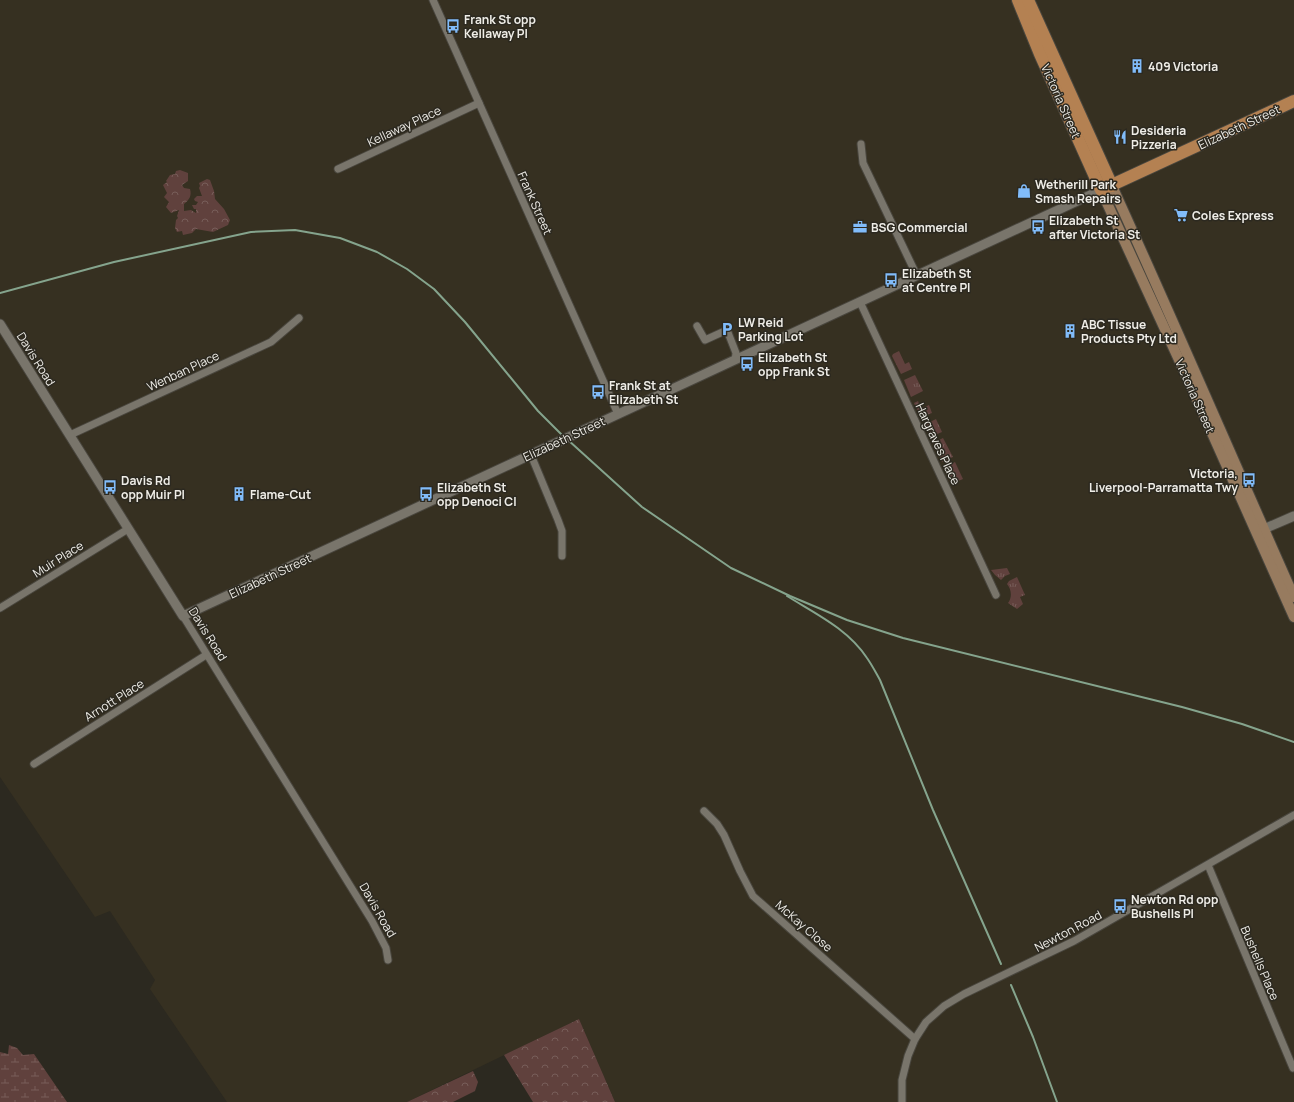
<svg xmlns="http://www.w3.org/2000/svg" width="1294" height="1102" viewBox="0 0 1294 1102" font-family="Manrope,sans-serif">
<defs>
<pattern id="grass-tufts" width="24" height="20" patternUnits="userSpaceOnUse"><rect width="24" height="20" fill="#60413d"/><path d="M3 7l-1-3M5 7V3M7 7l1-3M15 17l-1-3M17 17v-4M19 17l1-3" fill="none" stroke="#775d59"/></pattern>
<pattern id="forest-crowns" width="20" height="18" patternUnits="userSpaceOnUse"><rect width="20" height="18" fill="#60413d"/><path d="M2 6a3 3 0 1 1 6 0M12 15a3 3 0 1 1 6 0" fill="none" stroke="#775d59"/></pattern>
<pattern id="wetland-marsh" width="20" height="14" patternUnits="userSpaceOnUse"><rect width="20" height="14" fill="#60413d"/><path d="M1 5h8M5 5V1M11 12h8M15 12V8" fill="none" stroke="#775d59"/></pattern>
</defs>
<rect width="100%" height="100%" fill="#2c2920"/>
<!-- built -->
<polygon fill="#363021" points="0,0 1294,0 1294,1102 615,1102 579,1019 407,1102 227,1102 150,989 155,980 110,911 95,917 0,777"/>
<!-- grass -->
<g fill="url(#grass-tufts)">
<polygon points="899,351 905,364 909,362 912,369 901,374 892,356 893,354"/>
<polygon points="915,375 923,391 911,397 904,380"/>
<polygon points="918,401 921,409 929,405 932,413 921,417 914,403"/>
<polygon points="936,419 942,432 930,437 925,426 926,424"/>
<polygon points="943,438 953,457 942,462 933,443"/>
<polygon points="955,462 963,479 951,484 944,468"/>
<polygon points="1007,568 1010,574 1005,576 1001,580 995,575 991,570"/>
<path d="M1017,577L1025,595L1020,597L1023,604L1017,609L1008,603C1012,598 1012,590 1007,584L1009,581Z"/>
</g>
<!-- forest -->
<g fill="url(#forest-crowns)">
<path d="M180,170L188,173V181L182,185L184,188L190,189C192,196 189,200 184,204V211L191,210L196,213V209H194L192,205H196L198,202L195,201L194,199L197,196H202L199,188L200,186L199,183L207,179L210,180L214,191L215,199L224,209L230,220L228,225L213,232L196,229L192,233L183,235L182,231L177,232L175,228L176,220L178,218L177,216L179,210L171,213L166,207L169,202L164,197L167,193L163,185L167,182L166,181L170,175L175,174L176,171Z"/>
<polygon points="579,1019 615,1102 533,1102 504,1055"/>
<polygon points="473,1071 478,1082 475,1091 453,1102 407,1102"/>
</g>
<!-- wetland -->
<polygon fill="url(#wetland-marsh)" points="9,1045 17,1048 23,1055 34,1054 67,1102 0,1102 0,1052 8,1054"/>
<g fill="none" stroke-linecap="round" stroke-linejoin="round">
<!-- stream -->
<g stroke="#85a48d" stroke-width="2">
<polyline points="0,293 114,262 251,232 295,230 340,238 377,252 407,269 434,289 465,322 538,411 563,436"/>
<polyline points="568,440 642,507 731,568 790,596 847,620 903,638 1182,707 1242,724 1294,742"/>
<path d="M787,596C816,614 848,629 867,658C872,665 876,673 880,680L933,810L1001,964"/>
<polyline points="1011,985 1033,1037 1057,1102"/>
</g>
<defs>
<g id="minor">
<polyline points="433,0 618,414"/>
<polyline points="861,144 863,163 917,276"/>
<polyline points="338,169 479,103"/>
<polyline points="860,302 996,595"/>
<polyline points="697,326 705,340 727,330 736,353 735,360"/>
<polyline points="70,435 271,342 299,318"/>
<polyline points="531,455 558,520 562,531 562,556"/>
<polyline points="0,608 128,529"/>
<polyline points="183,616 372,921 386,948 388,960"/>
<polyline points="34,764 206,655"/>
<polyline points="704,811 717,824 724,835 740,871 753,896 915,1039"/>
<polyline points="1208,865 1293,1068"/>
<polyline points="902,1102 902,1080 908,1056 915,1039 926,1022 944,1006 964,994 1074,941 1294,815"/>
</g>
<g id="tertiary">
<polyline points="0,324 183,616 1101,190"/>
<polyline points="1257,532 1294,516"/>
</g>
<g id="secondary">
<path d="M1112,186C1174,322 1233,460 1294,597"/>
<polyline points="1101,190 1191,386 1294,617"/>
</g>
<g id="primary">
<polyline points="1018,0 1040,54 1101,190 1294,101"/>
<polyline points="1028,0 1112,186"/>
</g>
</defs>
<!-- minor casing -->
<use href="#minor" stroke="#49463e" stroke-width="9"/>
<!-- tertiary casing -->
<use href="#tertiary" stroke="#49463e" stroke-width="11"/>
<!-- secondary casing -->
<use href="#secondary" stroke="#49463e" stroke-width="12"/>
<!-- primary casing -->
<use href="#primary" stroke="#49463e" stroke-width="14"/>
<!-- minor -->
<use href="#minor" stroke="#79756b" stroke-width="7"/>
<!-- tertiary -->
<use href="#tertiary" stroke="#79756b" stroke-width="9"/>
<!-- secondary -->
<use href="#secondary" stroke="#977b5f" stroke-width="10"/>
<!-- primary -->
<use href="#primary" stroke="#b48152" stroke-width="12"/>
</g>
<!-- icons -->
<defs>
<symbol id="bus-bare" viewBox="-9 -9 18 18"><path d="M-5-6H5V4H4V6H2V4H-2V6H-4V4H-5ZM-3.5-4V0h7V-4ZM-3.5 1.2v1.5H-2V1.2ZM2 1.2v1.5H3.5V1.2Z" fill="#81bcfa" stroke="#2c2920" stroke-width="2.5" paint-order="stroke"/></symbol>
<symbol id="building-bare" viewBox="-9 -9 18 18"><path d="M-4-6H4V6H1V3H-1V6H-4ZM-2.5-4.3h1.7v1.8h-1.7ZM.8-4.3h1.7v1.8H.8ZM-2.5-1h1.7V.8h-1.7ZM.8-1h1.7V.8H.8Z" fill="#81bcfa" stroke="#2c2920" stroke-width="2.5" paint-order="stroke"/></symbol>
<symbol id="restaurant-bare" viewBox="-9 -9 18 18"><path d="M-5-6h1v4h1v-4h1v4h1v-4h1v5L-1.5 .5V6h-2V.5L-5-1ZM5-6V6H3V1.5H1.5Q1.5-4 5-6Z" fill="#81bcfa" stroke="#2c2920" stroke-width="2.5" paint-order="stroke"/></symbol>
<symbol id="shop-bare" viewBox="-9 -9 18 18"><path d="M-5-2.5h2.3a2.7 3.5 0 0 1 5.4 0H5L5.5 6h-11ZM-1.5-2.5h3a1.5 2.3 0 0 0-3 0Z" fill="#81bcfa" stroke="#2c2920" stroke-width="2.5" paint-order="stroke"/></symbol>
<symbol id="supermarket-bare" viewBox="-9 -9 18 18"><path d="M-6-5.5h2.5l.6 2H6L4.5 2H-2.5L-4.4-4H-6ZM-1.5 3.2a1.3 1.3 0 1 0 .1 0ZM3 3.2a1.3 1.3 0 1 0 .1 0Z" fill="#81bcfa" stroke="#2c2920" stroke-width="2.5" paint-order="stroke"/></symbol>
<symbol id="office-bare" viewBox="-9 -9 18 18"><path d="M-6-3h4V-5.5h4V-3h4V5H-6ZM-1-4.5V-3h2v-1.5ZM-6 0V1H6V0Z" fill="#81bcfa" stroke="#2c2920" stroke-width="2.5" paint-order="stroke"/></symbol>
<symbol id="parking-bare" viewBox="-9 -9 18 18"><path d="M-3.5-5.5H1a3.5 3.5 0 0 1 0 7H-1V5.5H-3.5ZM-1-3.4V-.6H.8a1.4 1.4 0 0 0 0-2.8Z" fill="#81bcfa" stroke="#2c2920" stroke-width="2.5" paint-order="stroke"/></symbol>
</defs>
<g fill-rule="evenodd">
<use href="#bus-bare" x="443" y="16" width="20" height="20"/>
<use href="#building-bare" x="1127" y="56" width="20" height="20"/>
<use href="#restaurant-bare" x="1110" y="127" width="20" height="20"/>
<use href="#shop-bare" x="1014" y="181" width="20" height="20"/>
<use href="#supermarket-bare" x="1171" y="205" width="20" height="20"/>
<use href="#office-bare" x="850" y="217" width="20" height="20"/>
<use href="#bus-bare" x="1028" y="217" width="20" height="20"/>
<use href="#bus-bare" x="881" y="270" width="20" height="20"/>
<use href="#parking-bare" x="717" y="319" width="20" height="20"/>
<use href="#building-bare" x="1060" y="321" width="20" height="20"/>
<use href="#bus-bare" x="737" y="354" width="20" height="20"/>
<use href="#bus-bare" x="588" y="382" width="20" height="20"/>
<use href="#bus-bare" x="1239" y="470" width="20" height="20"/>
<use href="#bus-bare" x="100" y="477" width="20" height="20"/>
<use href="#building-bare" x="229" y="484" width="20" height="20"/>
<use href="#bus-bare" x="416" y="484" width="20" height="20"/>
<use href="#bus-bare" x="1110" y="896" width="20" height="20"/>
</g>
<g text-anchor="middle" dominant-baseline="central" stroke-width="3" stroke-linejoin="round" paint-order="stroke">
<!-- poi labels -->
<g font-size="12" font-weight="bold" fill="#efede7" stroke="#2c2920" text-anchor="start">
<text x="464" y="19">Frank St opp<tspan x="464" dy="14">Kellaway Pl</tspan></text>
<text x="1148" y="66">409 Victoria</text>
<text x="1131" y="130">Desideria<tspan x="1131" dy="14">Pizzeria</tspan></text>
<text x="1035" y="184">Wetherill Park<tspan x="1035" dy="14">Smash Repairs</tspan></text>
<text x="1192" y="215">Coles Express</text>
<text x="1049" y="220">Elizabeth St<tspan x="1049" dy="14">after Victoria St</tspan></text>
<text x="871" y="227">BSG Commercial</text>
<text x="902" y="273">Elizabeth St<tspan x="902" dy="14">at Centre Pl</tspan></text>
<text x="738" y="322">LW Reid<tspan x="738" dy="14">Parking Lot</tspan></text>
<text x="1081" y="324">ABC Tissue<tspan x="1081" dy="14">Products Pty Ltd</tspan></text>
<text x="758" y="357">Elizabeth St<tspan x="758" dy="14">opp Frank St</tspan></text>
<text x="609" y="385">Frank St at<tspan x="609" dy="14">Elizabeth St</tspan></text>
<text x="1238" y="473" text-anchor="end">Victoria,<tspan x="1238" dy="14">Liverpool-Parramatta Twy</tspan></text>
<text x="121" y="480">Davis Rd<tspan x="121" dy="14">opp Muir Pl</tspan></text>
<text x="437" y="487">Elizabeth St<tspan x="437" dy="14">opp Denoci Cl</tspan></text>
<text x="250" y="494">Flame-Cut</text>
<text x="1131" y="899">Newton Rd opp<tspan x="1131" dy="14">Bushells Pl</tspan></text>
</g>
<!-- street labels -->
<g font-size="12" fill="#efede7" stroke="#2c2920">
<text transform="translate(1061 101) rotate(66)">Victoria Street</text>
<text transform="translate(404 126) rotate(-25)">Kellaway Place</text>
<text transform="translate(1239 127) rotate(-25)">Elizabeth Street</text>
<text transform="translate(535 203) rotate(66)">Frank Street</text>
<text transform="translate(36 359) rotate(58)">Davis Road</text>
<text transform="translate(183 371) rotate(-25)">Wenban Place</text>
<text transform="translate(1195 396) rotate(66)">Victoria Street</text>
<text transform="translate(564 439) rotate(-25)">Elizabeth Street</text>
<text transform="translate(938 444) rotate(65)">Hargraves Place</text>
<text transform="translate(58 559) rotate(-32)">Muir Place</text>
<text transform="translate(270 576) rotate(-25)">Elizabeth Street</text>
<text transform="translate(208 634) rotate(58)">Davis Road</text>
<text transform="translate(114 700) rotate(-32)">Arnott Place</text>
<text transform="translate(378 910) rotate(60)">Davis Road</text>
<text transform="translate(804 926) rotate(41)">McKay Close</text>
<text transform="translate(1068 931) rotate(-28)">Newton Road</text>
<text transform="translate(1260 963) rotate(67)">Bushells Place</text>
</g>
</g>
</svg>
